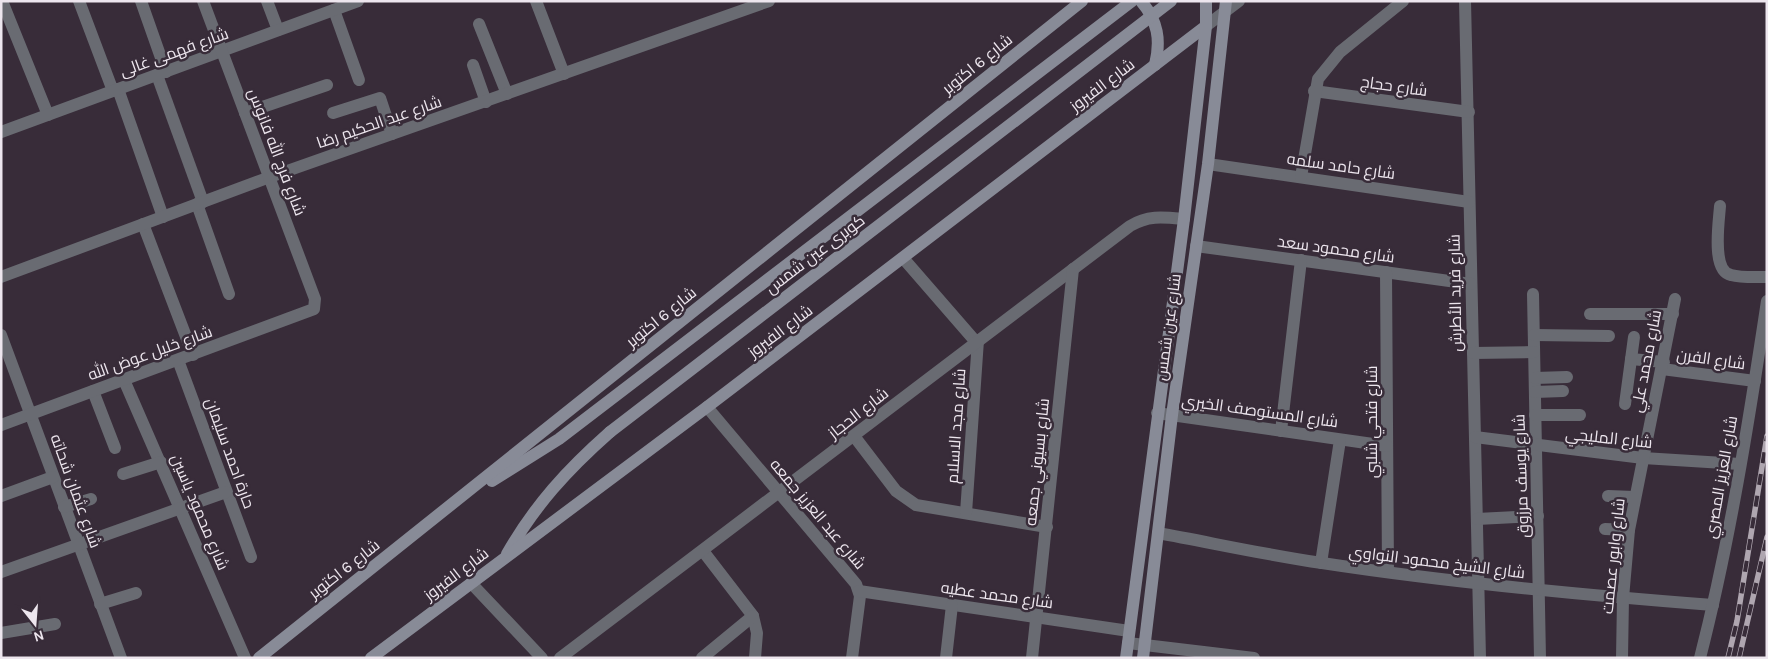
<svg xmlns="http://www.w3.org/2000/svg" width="1768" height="659" viewBox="0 0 1768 659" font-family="Karla,Cairo,sans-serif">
<rect width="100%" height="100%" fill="#382c39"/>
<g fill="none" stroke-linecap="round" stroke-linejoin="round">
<!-- street -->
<g stroke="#696b72" stroke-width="12">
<polyline points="2,1 48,115"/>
<polyline points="79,1 113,91"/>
<polyline points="141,1 166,72"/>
<polyline points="267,1 278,30"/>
<polyline points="536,1 564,74"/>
<polyline points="1465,1 1480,658"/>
<polyline points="334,10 359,80"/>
<polyline points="479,24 507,94"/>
<polyline points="1206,26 1239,1"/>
<polyline points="473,65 486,102"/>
<polyline points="157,75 203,202"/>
<polyline points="118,89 163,217"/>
<polyline points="1314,91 1469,112"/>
<polyline points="245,113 327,85"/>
<polyline points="333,113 380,98 392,134"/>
<polyline points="1,132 358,1"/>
<polyline points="1208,164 1469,202"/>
<polyline points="1301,177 1318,79 1340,52 1403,1"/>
<polyline points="197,204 229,294"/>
<path d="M1720,206C1719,222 1711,271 1731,275C1742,278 1755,277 1767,277"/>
<polyline points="143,224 193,355"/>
<polyline points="1196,246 1471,284"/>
<polyline points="903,258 976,342"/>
<polyline points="1386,272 1388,572"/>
<polyline points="1,277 270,177 769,1"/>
<polyline points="1533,294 1540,658"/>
<polyline points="1590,314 1673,314"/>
<polyline points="1,335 121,658"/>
<polyline points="1534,335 1609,336"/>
<polyline points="1473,353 1534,352"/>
<polyline points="1631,359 1664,362"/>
<polyline points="178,360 251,557"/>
<polyline points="1662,369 1755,381"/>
<polyline points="1535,378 1567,377"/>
<polyline points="124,380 245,658"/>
<polyline points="93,391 115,448"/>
<polyline points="1535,392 1563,391"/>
<polyline points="1625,404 1634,337"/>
<polyline points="707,407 856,584 860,596 852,658"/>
<polyline points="1157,413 1387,446"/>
<polyline points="1535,415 1580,415"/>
<polyline points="1,425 314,309 315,299 203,1"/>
<polyline points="1281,431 1301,260"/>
<polyline points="854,436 896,491 916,505 1047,527"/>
<polyline points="1475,437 1643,458 1740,464"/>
<polyline points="123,474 161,462"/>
<polyline points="1,496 53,477"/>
<polyline points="1608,496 1634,497"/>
<polyline points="64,507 91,499"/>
<polyline points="966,513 978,340"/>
<polyline points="1477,519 1538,516"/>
<polyline points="1605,529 1629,530"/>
<path d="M1158,533C1213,543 1267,555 1322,563C1452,583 1583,595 1713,605"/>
<polyline points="703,551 753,616 757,633 755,658"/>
<polyline points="1321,563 1340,440"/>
<polyline points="1,572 226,492"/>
<polyline points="471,583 542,658"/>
<polyline points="859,591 1129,631"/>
<polyline points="100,604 136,593"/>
<polyline points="1,633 55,624"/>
<polyline points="1128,643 1254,658"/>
<path d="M560,658L1130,226C1148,215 1163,217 1184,219"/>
<polyline points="702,658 753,616"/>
<polyline points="946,658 952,605"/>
<polyline points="1032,658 1073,269"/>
<polyline points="1622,658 1623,598 1629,530 1675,299"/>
<path d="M1700,658C1730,541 1749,420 1767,301"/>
</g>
<!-- secondary -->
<g stroke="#888b97" stroke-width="12">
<path d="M1141,1C1158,21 1161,40 1155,65"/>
<polyline points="492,481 559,439 1132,1"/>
<path d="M507,554C535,505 567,470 610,432"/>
<polyline points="259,658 1082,1"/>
<polyline points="371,658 707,407 1206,26"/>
<polyline points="1126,658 1184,219 1206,26 1206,1"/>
<polyline points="1143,658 1172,415 1208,164 1226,1"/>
</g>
<defs>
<g id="rail">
<polyline points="1728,658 1737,621 1767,436"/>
<polyline points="1739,658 1767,537"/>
</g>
</defs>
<!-- rail casing -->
<use href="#rail" stroke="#afa6b0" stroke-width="5.5"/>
<!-- rail -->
<use href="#rail" stroke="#382c39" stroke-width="4" stroke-dasharray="11" stroke-linecap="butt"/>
<!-- secondary-bridge -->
<polyline stroke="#888b97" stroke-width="12" points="610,432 1171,1"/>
</g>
<g text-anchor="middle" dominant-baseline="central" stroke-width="5" stroke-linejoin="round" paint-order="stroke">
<!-- street labels -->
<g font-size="16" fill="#ede6ee" stroke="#382c39">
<text transform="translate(174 52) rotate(-20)">شارع فهمى غالى</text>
<text transform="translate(977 64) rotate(-39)">شارع 6 اكتوبر</text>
<text transform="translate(1102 85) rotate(-37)">شارع الفيروز</text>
<text transform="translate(1394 86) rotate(8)">شارع حجاج</text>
<text transform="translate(379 122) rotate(-19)">شارع عبد الحكيم رضا</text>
<text transform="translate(277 152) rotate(69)">شارع فرج الله فانوس</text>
<text transform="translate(1341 166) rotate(8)">شارع حامد سلمه</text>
<text transform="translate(1336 249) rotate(8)">شارع محمود سعد</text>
<text transform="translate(815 254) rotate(-37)">كوبرى عين شمس</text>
<text transform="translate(1455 293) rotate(-91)">شارع فريد الأطرش</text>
<text transform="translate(661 317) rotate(-39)">شارع 6 اكتوبر</text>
<text transform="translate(1168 327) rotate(-82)">شارع عين شمس</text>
<text transform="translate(780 331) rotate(-37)">شارع الفيروز</text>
<text transform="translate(150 353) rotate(-20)">شارع خليل عوض الله</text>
<text transform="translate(1711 359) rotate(8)">شارع الفرن</text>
<text transform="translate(1646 361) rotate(-79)">شارع محمد علي</text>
<text transform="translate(1260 411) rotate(8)">شارع المستوصف الخيري</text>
<text transform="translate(858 413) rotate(-38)">شارع الحجاز</text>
<text transform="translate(1371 422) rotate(-90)">شارع فتحي شلبي</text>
<text transform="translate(956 426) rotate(-86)">شارع مجد الاسلام</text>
<text transform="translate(1609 438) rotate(6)">شارع المليجي</text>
<text transform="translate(230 453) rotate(70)">حارة احمد سليمان</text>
<text transform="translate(1037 462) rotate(-84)">شارع بسيوني جمعه</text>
<text transform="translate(1521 476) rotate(-92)">شارع يوسف مرزوق</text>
<text transform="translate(1721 477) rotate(-80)">شارع العزيز المصري</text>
<text transform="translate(76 491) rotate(70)">شارع عثمان شحاته</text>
<text transform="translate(200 512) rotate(67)">شارع محمود ياسين</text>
<text transform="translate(818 514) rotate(50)">شارع عبد العزيز جمعه</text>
<text transform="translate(1613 556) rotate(-84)">شارع وابور عصمت</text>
<text transform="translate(1437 562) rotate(7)">شارع الشيخ محمود النواوي</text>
<text transform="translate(344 569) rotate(-38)">شارع 6 اكتوبر</text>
<text transform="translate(456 574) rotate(-37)">شارع الفيروز</text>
<text transform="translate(997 595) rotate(8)">شارع محمد عطيه</text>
</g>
</g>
<!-- border -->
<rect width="1768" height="659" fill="none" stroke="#ede6ee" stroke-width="5"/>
<!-- north arrow -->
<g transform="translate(35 624) rotate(163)" stroke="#382c39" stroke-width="4" paint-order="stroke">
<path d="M0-4L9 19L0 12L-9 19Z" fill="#ede6ee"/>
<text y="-8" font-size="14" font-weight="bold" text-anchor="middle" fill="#ede6ee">N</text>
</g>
</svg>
